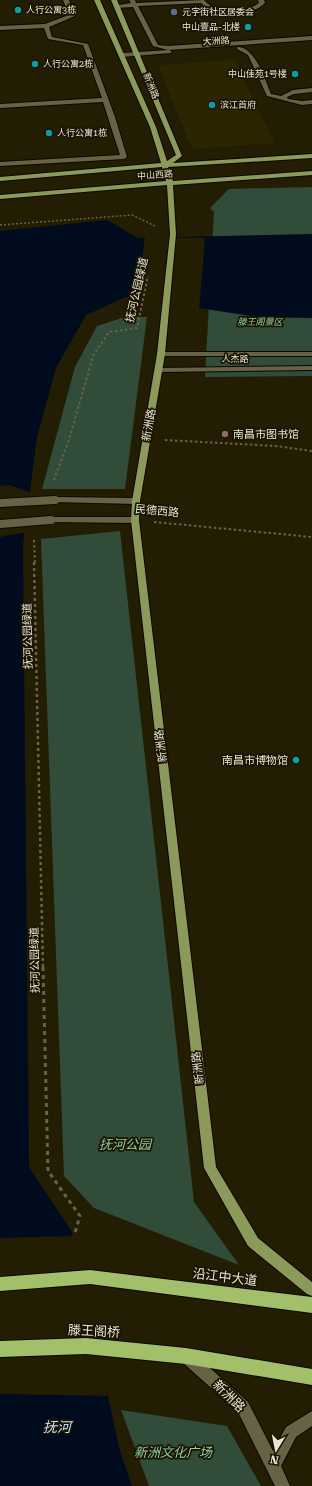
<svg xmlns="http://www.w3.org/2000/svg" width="312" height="1486" viewBox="0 0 312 1486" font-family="'Roboto Serif','Noto Sans SC',serif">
<rect width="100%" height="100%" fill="#231d03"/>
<!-- built -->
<polygon fill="#2c2501" points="234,60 275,143 192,149 158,65"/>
<!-- green -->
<g fill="#314c39">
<polygon points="312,187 312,376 205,377 214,212 210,208 229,189"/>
<polygon points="125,317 147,317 125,489 42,489 75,367 97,326"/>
<polygon points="120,531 194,1202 239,1265 94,1208 64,1176 41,539"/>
<polygon points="121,1410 227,1426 261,1486 149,1486"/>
</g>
<!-- water -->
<polygon fill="#000c1d" points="107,220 138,238 312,234 312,318 258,317 126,297 86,315 56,368 37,437 23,545 29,1167 72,1232 120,1451 132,1486 0,1486 0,231"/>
<!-- pier -->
<g fill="#231d03">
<polygon points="145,237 205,238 199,310 136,301"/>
<polygon points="9,485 32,493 27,532 0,537 0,486"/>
<polygon points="75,1236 110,1396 0,1394 0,1238"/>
</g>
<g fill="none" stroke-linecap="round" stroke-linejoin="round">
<defs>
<g id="minor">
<polygon points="63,0 69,0 75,16 49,27 52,37 88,44 115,117 127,157 124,159 0,166 0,162 120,155 103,102 0,108 0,104 102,98 83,45 48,39 44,28 0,30 0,26 45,24 69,15"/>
<path d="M129,0H135L136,3L204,0C217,15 244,14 259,3L258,0H264L265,3C250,18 215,19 201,3L138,6L158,45L168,46L312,36V40L168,50L153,46L133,7L116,8L113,6L131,3Z"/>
<path d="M237,47C255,46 265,80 271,94L281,96L293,90L312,88V92L294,94L287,97L288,99L302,101L312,100V104L302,105L267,96L248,55L237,49Z"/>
<polygon points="169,50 172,52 171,53 122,57 119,55 122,53"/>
<polygon points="158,352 312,352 312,356 161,356 157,354"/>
<polygon points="312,366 312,370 159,372 155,370 159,368"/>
<polygon points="55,497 136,498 140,501 136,504 52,502 52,498"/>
<polygon points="51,517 135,517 139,520 135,523 48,522 47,520 48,518"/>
<polygon points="187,1350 192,1352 248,1402 273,1451 286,1427 312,1411 312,1426 296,1437 281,1466 290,1486 275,1486 238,1412 182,1362 180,1357 182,1352"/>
</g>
<polygon id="major" points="94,0 100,0 156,127 167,161 176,155 111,0 117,0 182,156 173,163 312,154 312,158 168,167 173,181 312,171 312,175 173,185 176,234 165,354 140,501 139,520 216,1167 258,1238 312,1282 312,1296 307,1294 248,1246 204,1168 131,520 132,501 157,354 170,234 167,185 0,199 0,195 166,181 162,167 0,181 0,177 161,163 150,127"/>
<g id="highway">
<polygon points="90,1270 312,1297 312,1313 90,1284 0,1291 0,1277"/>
<polygon points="86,1338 186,1348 312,1369 312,1385 186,1364 86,1354 0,1357 0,1341"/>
</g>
</defs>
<!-- minor casing -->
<use href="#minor" stroke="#0c0700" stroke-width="2"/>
<!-- major casing -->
<use href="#major" stroke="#0c0700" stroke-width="2"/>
<!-- highway casing -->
<use href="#highway" stroke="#0c0700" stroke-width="2"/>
<!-- path-far3 -->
<polyline stroke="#67624b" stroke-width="1.5" stroke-dasharray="2 2" stroke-linecap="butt" points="0,225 132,215 155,226"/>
<!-- path-far2 -->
<g stroke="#67624b" stroke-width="2" stroke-dasharray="2.5 2.5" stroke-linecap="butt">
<polyline points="165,440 276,446 312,451"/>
<polyline points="54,480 69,440 93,356 109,332 137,328 148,276"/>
<polyline points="154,522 312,537"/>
<polyline points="34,540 35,563"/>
</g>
<!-- path-far1 -->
<polyline stroke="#67624b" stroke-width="2.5" stroke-dasharray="3 3" stroke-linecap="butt" points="34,562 43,968"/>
<!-- path -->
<polyline stroke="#67624b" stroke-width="3" stroke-dasharray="4 4" stroke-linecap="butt" points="43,967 48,1171 80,1216 74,1236"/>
<!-- minor -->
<use href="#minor" fill="#686245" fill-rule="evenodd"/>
<!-- major -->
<use href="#major" fill="#8b9a5b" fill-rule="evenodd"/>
<!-- highway -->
<use href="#highway" fill="#a2bf6a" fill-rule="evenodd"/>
<defs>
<g id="minor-bridge">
<polyline points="0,503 55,500"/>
<polyline points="0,524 51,520"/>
</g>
</defs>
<!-- minor-bridge casing -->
<use href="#minor-bridge" stroke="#0c0700" stroke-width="10" stroke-linecap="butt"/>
<!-- minor-bridge -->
<use href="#minor-bridge" stroke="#686245" stroke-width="8"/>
</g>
<!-- markers -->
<g fill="#0f9aa8" stroke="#1a1400" stroke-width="1.5">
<circle cx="18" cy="10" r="4"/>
<circle cx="248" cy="27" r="4"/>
<circle cx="35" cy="64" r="4"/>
<circle cx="295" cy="74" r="4"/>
<circle cx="212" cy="105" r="4"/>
<circle cx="49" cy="133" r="4"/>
<circle cx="296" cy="760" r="4"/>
</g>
<circle fill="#5c6f8a" stroke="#1a1400" stroke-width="1.5" cx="174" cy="12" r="4"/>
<circle fill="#8d6e63" stroke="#1a1400" stroke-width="1.5" cx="225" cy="434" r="4"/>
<g text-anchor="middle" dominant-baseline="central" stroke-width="3.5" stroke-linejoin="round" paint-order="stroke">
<!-- far-poi labels -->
<g font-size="9" fill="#e8e5d5" stroke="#1a1400" text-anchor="start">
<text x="26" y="10">人行公寓3栋</text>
<text x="182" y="12">元字街社区居委会</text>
<text x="240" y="27" text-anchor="end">中山壹品-北楼</text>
<text x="43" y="64">人行公寓2栋</text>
<text x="287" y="74" text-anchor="end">中山佳苑1号楼</text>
<text x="220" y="105">滨江首府</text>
<text x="57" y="133">人行公寓1栋</text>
</g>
<!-- far-street labels -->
<g font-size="9" fill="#e8e5d5" stroke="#1a1400">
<text transform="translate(216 41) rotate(-3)">大洲路</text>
<text transform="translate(151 86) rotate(68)">新洲路</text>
<text transform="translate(155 175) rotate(-4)">中山西路</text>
<text x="235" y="359">人杰路</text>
</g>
<!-- far-park labels -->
<g font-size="9" font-style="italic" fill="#90d0a3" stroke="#1a1400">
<text x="260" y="322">滕王阁景区</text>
</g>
<!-- street labels -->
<g font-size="11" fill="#e8e5d5" stroke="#1a1400">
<text transform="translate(137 290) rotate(-77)">抚河公园绿道</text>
<text transform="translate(149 425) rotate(-80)">新洲路</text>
<text transform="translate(157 511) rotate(5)">民德西路</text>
<text transform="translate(28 636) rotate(-91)">抚河公园绿道</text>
<text transform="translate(161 746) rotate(-97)">新洲路</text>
<text transform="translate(35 960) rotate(-91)">抚河公园绿道</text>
<text transform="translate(198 1068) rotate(-97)">新洲路</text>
</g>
<!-- poi labels -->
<g font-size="11" fill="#e8e5d5" stroke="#1a1400" text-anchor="start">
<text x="233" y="434">南昌市图书馆</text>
<text x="288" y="760" text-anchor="end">南昌市博物馆</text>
</g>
<!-- near-park labels -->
<g font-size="13" font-style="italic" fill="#90d0a3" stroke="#1a1400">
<text x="125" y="1144">抚河公园</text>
<text x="173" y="1452">新洲文化广场</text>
</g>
<!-- near-street labels -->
<g font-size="13" fill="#e8e5d5" stroke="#1a1400">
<text transform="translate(225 1277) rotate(7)">沿江中大道</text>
<text transform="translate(94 1331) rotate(3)">滕王阁桥</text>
<text transform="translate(229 1396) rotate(45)">新洲路</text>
</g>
<!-- near-water labels -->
<g font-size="14" font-style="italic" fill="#bfe1ff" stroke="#1a1400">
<text x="57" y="1427">抚河</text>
</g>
</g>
<!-- north arrow -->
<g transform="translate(276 1450) rotate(190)" stroke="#1a1400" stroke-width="3" paint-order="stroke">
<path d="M0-3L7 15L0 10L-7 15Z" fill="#e8e5d5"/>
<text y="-6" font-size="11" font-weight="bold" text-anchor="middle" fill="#e8e5d5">N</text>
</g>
</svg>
